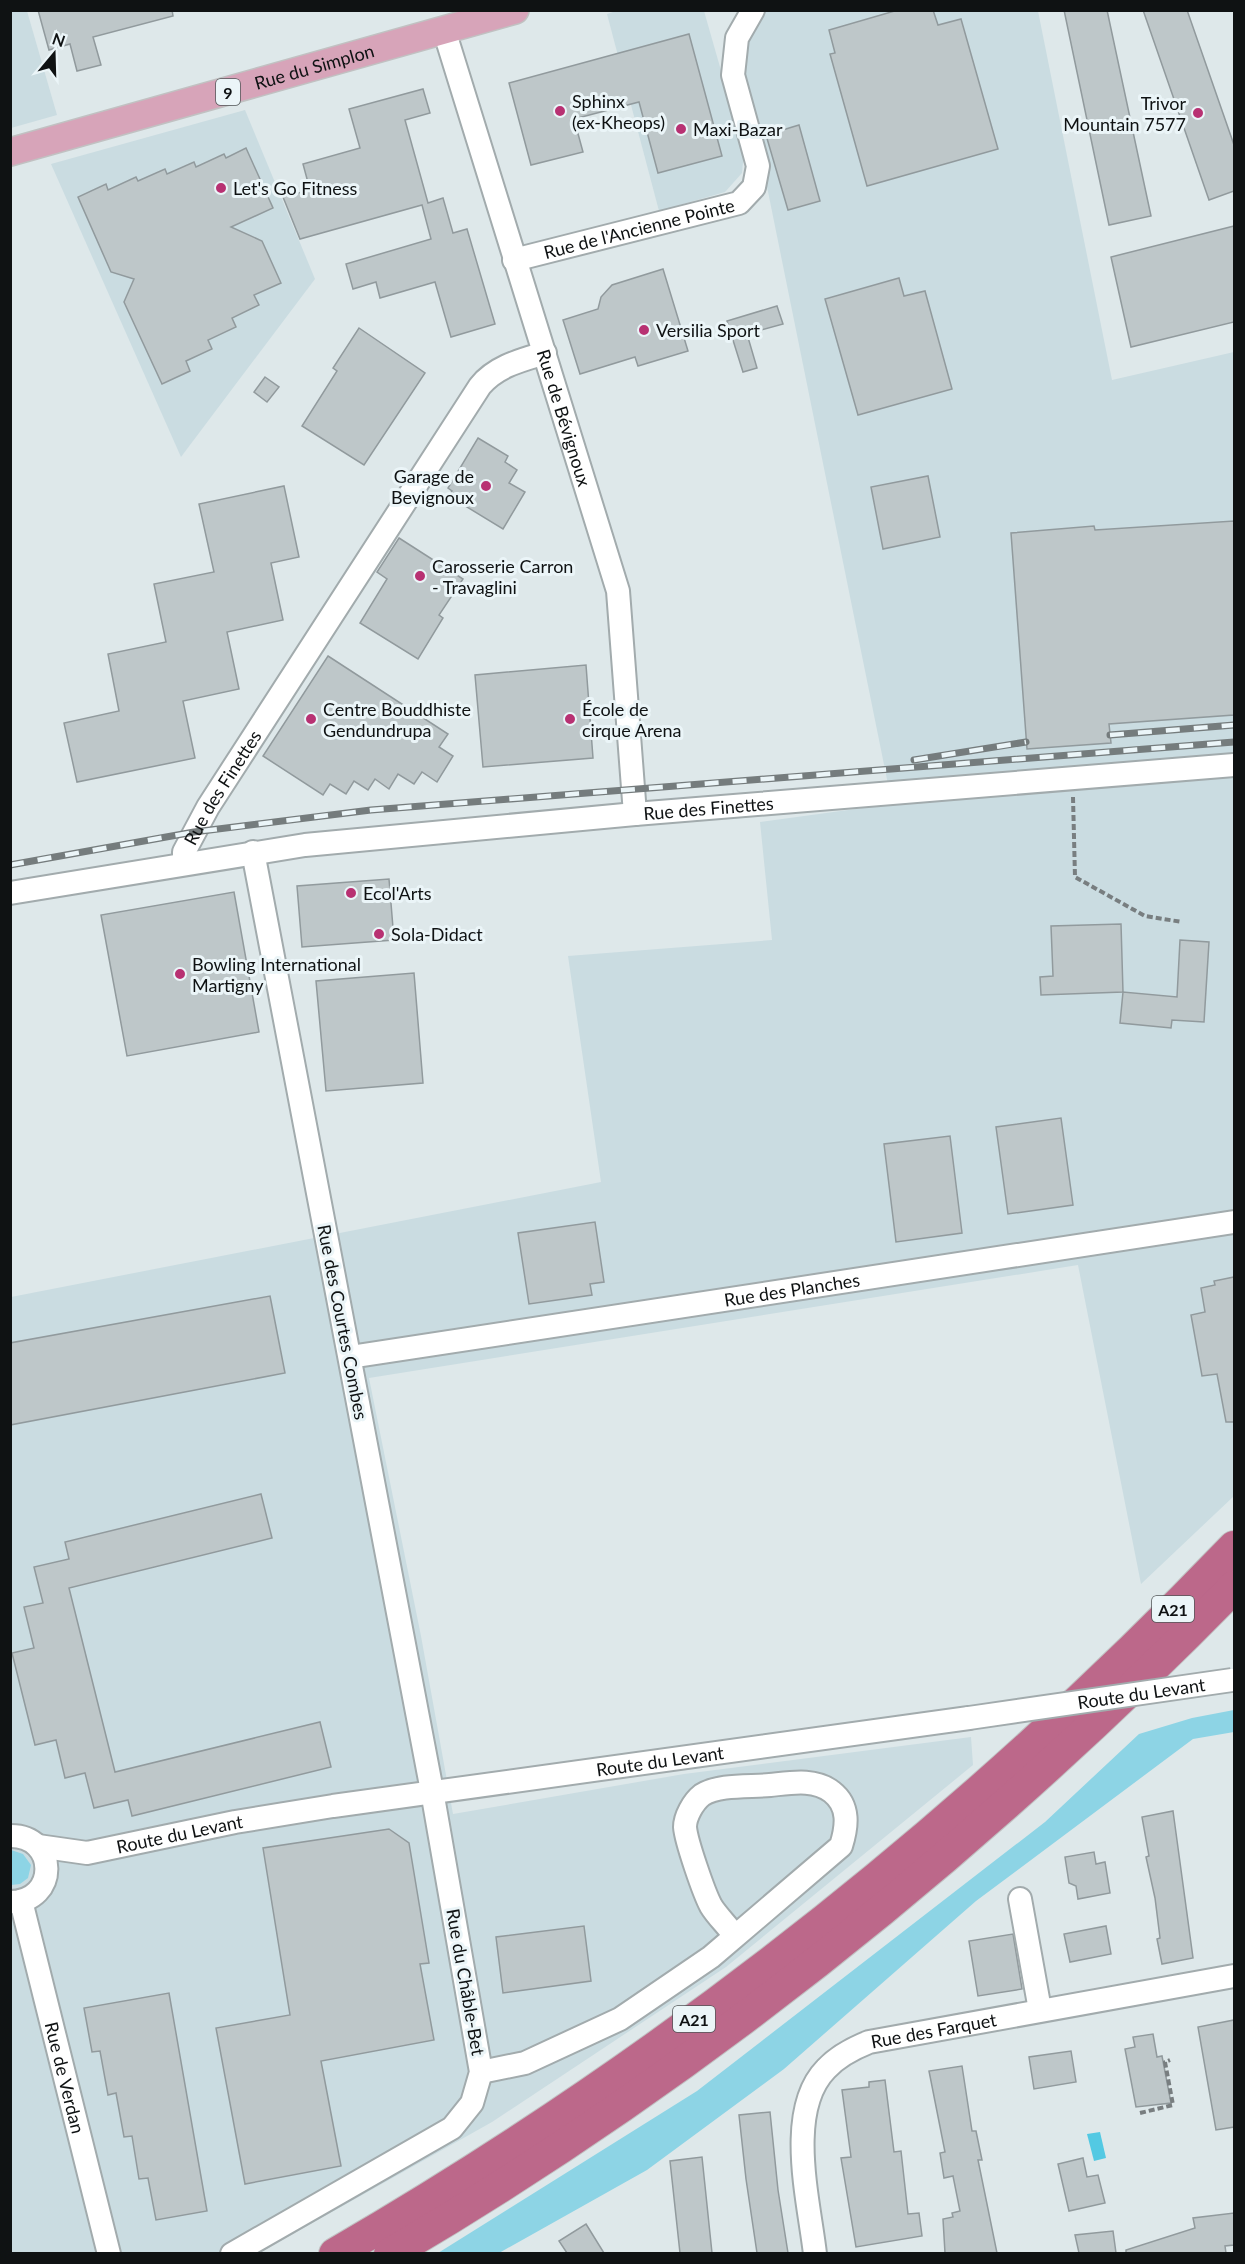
<svg xmlns="http://www.w3.org/2000/svg" width="1245" height="2264" viewBox="0 0 1245 2264" font-family="Lato,sans-serif">
<rect width="100%" height="100%" fill="#dee8ea"/>
<!-- built -->
<g fill="#cadce1">
<polygon points="11,10 27,11 57,115 11,128"/>
<polygon points="619,10 704,11 744,151 742,173 725,192 659,211 607,14"/>
<polygon points="764,11 1038,11 1112,380 1234,352 1234,1496 1141,1584 1078,1265 369,1378 421,1636 453,1814 684,1774 971,1737 973,1765 726,1967 492,2122 259,2253 11,2254 11,1297 601,1182 568,956 772,940 760,822 892,804 746,83 743,60 746,43"/>
<polygon points="245,110 315,279 181,457 51,164"/>
</g>
<!-- green -->
<g fill="#8dd4e5">
<polygon points="1234,1710 1234,1732 1193,1739 976,1901 784,2069 647,2170 499,2253 438,2253 697,2091 1045,1822 1139,1734 1192,1718"/>
<polygon points="11,1850 23,1854 31,1865 28,1878 20,1884 11,1885"/>
</g>
<!-- water -->
<polygon fill="#53c9e3" points="1100,2132 1106,2158 1094,2161 1087,2134"/>
<!-- building -->
<g fill="#bec7c9" stroke="#919a9d" stroke-width="1.5">
<polygon points="38,10 172,10 173,16 93,37 101,65 77,71 70,44 49,50"/>
<polygon points="898,10 933,10 938,25 961,19 998,149 867,186 830,54 835,53 829,30"/>
<polygon points="1064,10 1107,10 1151,216 1109,225"/>
<polygon points="1143,10 1187,10 1234,145 1234,191 1209,200"/>
<polygon points="689,34 722,156 658,173 639,102 574,119 583,152 531,165 509,83"/>
<polygon points="423,89 430,113 405,120 428,203 443,198 453,233 467,229 495,324 451,337 435,282 380,298 376,282 353,289 346,264 431,239 422,205 300,239 283,197 310,190 303,164 360,148 349,109"/>
<polygon points="799,125 820,201 788,210 766,135"/>
<polygon points="246,148 273,208 231,227 262,241 281,283 254,295 259,305 232,318 236,327 208,340 212,349 186,361 190,371 162,384 124,302 134,279 111,272 78,197 106,184 108,190 136,177 138,181 165,169 167,174 194,162 196,167 224,154 226,158"/>
<polygon points="1234,226 1234,322 1131,347 1111,257"/>
<polygon points="663,269 688,351 638,366 635,357 580,374 563,320 598,309 601,297 612,285"/>
<polygon points="899,278 904,296 925,291 952,389 858,415 825,299"/>
<polygon points="777,306 783,324 747,334 757,368 743,372 727,321"/>
<polygon points="359,328 425,373 364,465 302,426 337,371 333,368"/>
<polygon points="265,377 279,387 267,402 254,392"/>
<polygon points="478,438 508,456 505,462 517,470 509,483 525,492 503,529 449,496 452,491 448,488"/>
<polygon points="928,476 940,537 883,549 871,487"/>
<polygon points="284,486 299,557 271,563 283,620 227,632 239,689 183,701 195,758 77,782 64,723 119,711 108,654 166,642 154,584 214,572 199,504"/>
<polygon points="1234,521 1234,715 1109,724 1111,743 1027,749 1011,533 1094,526 1095,530"/>
<polygon points="399,538 463,579 439,615 443,618 418,659 360,623 387,579 377,572"/>
<polygon points="328,656 448,734 439,747 453,756 437,782 422,772 414,784 398,774 389,789 375,779 368,790 354,781 346,794 330,784 323,795 263,756"/>
<polygon points="586,665 593,758 483,767 475,675"/>
<polygon points="389,879 394,940 302,947 297,886"/>
<polygon points="234,892 259,1032 127,1056 101,915"/>
<polygon points="1121,924 1123,992 1041,995 1040,977 1053,976 1051,926"/>
<polygon points="1180,940 1209,942 1204,1022 1172,1020 1171,1028 1120,1023 1123,992 1177,997"/>
<polygon points="414,973 423,1083 326,1091 316,981"/>
<polygon points="1061,1118 1073,1205 1008,1214 996,1127"/>
<polygon points="950,1136 962,1233 896,1242 884,1144"/>
<polygon points="595,1222 604,1282 590,1284 592,1295 529,1304 518,1233"/>
<polygon points="1234,1277 1234,1422 1226,1422 1217,1374 1202,1376 1191,1315 1205,1312 1201,1288 1215,1285 1214,1281"/>
<polygon points="270,1296 285,1373 10,1425 10,1343"/>
<polygon points="261,1494 272,1538 69,1588 115,1772 320,1722 331,1767 132,1816 128,1800 94,1808 85,1773 65,1778 56,1740 35,1745 12,1653 34,1648 24,1607 43,1603 34,1567 69,1559 65,1542"/>
<polygon points="1173,1811 1193,1958 1162,1964 1157,1939 1160,1938 1155,1898 1146,1857 1149,1856 1142,1817"/>
<polygon points="389,1829 409,1843 429,1963 420,1964 434,2040 321,2061 341,2166 245,2184 216,2028 290,2015 263,1848"/>
<polygon points="1094,1852 1096,1864 1105,1862 1110,1893 1078,1899 1076,1886 1069,1883 1065,1857"/>
<polygon points="584,1926 591,1981 503,1993 496,1937"/>
<polygon points="1106,1926 1111,1954 1070,1962 1064,1934"/>
<polygon points="1013,1934 1022,1989 978,1996 969,1941"/>
<polygon points="169,1993 207,2211 156,2220 148,2178 139,2179 132,2136 124,2137 116,2093 108,2095 100,2051 92,2052 84,2008"/>
<polygon points="1234,2020 1234,2127 1216,2130 1198,2027"/>
<polygon points="1153,2034 1157,2057 1162,2056 1171,2103 1136,2107 1125,2049 1135,2047 1133,2037"/>
<polygon points="1071,2051 1076,2082 1034,2089 1029,2057"/>
<polygon points="962,2066 972,2131 976,2131 982,2160 978,2160 997,2253 945,2253 943,2219 953,2217 952,2213 960,2211 953,2176 944,2178 940,2153 945,2152 929,2071"/>
<polygon points="885,2080 894,2152 901,2151 908,2214 919,2213 922,2236 856,2247 841,2158 851,2157 842,2090 869,2087 869,2082"/>
<polygon points="770,2112 778,2190 788,2253 757,2253 746,2179 739,2115"/>
<polygon points="702,2157 712,2253 680,2253 670,2161"/>
<polygon points="1083,2158 1087,2177 1098,2175 1105,2203 1069,2211 1058,2164"/>
<polygon points="1234,2213 1234,2245 1225,2246 1226,2253 1126,2253 1126,2250 1195,2228 1193,2218"/>
<polygon points="586,2224 604,2253 567,2253 559,2241"/>
<polygon points="1113,2231 1116,2253 1079,2253 1075,2235"/>
</g>
<g fill="none" stroke-linecap="round" stroke-linejoin="round">
<defs>
<g id="minor">
<path id="s1" d="M444,30L618,591L635,814"/>
<path id="s2" d="M514,260L739,203L754,187L758,166L733,75L737,38L753,10"/>
<path id="s3" d="M184,863V852L208,807L480,386C496,366 522,360 545,353"/>
<path id="s4" d="M10,893L305,845L635,814L1234,765"/>
<path id="s5" d="M350,1357L1234,1222"/>
<path d="M10,1836C58,1835 59,1902 10,1902"/>
<path id="s6" d="M38,1846L87,1853L235,1822L333,1806L969,1718"/>
<polyline points="1020,1899 1040,2010"/>
<path id="s7" d="M21,1901L109,2254"/>
<path d="M481,2072L525,2063L620,2019L711,1957L841,1846C847,1827 850,1806 832,1792C815,1778 790,1783 770,1785C750,1787 719,1784 702,1795C693,1802 685,1817 685,1827C686,1841 704,1893 711,1906C717,1916 727,1925 734,1935"/>
<polyline points="232,2254 452,2128 472,2103 481,2072 432,1791 253,852"/>
<path id="s8" d="M815,2254C809,2201 785,2111 826,2069C837,2057 854,2048 869,2042L1234,1976"/>
</g>
<g id="major">
<path id="s9" d="M10,152L515,10"/>
</g>
<g id="highway">
<path d="M335,2254C666,2062 969,1823 1234,1547"/>
<path d="M390,2254C700,2072 983,1843 1234,1587"/>
</g>
</defs>
<!-- minor casing -->
<use href="#minor" stroke="#a2abad" stroke-width="26"/>
<!-- major casing -->
<use href="#major" stroke="#c1c1c2" stroke-width="30"/>
<!-- highway casing -->
<use href="#highway" stroke="#c1c1c2" stroke-width="34"/>
<!-- path -->
<g stroke="#787e80" stroke-width="4" stroke-dasharray="6 3" stroke-linecap="butt">
<polyline points="1073,797 1075,877 1145,916 1182,922"/>
<polyline points="1140,2113 1173,2105 1165,2062 1170,2060"/>
</g>
<!-- minor -->
<use href="#minor" stroke="#fff" stroke-width="22"/>
<!-- major -->
<use href="#major" stroke="#d7a4b9" stroke-width="27"/>
<!-- highway -->
<use href="#highway" stroke="#bc688a" stroke-width="32"/>
<defs>
<g id="rail">
<polyline points="1110,735 1234,725"/>
<polyline points="914,760 1026,742"/>
<polyline points="10,865 194,832 371,810 1234,742"/>
</g>
</defs>
<!-- rail casing -->
<use href="#rail" stroke="#757c7d" stroke-width="7"/>
<!-- rail -->
<use href="#rail" stroke="#ebf5f8" stroke-width="4.5" stroke-dasharray="14" stroke-linecap="butt"/>
<defs>
<g id="minor-bridge">
<path id="s10" d="M969,1718L1232,1680"/>
</g>
</defs>
<!-- minor-bridge casing -->
<use href="#minor-bridge" stroke="#a2abad" stroke-width="26" stroke-linecap="butt"/>
<!-- minor-bridge -->
<use href="#minor-bridge" stroke="#fff" stroke-width="22"/>
</g>
<!-- markers -->
<g fill="#b83172" stroke="#ebf5f8" stroke-width="2">
<circle cx="560" cy="111" r="6"/>
<circle cx="1198" cy="113" r="6"/>
<circle cx="681" cy="129" r="6"/>
<circle cx="221" cy="188" r="6"/>
<circle cx="644" cy="330" r="6"/>
<circle cx="486" cy="486" r="6"/>
<circle cx="420" cy="576" r="6"/>
<circle cx="311" cy="719" r="6"/>
<circle cx="570" cy="719" r="6"/>
<circle cx="351" cy="893" r="6"/>
<circle cx="379" cy="934" r="6"/>
<circle cx="180" cy="974" r="6"/>
</g>
<g text-anchor="middle" dominant-baseline="central" stroke-width="6" stroke-linejoin="round" paint-order="stroke">
<!-- shield labels -->
<g fill="#ebf5f8" stroke="#515658" stroke-width="1.5">
<rect x="216" y="79" width="24" height="26" rx="4.5"/>
<rect x="1152" y="1596" width="42" height="26" rx="4.5"/>
<rect x="673" y="2006" width="42" height="26" rx="4.5"/>
</g>
<g font-size="16" font-weight="bold" fill="#0f1213">
<text x="228" y="92">9</text>
<text x="1173" y="1609">A21</text>
<text x="694" y="2019">A21</text>
</g>
<!-- street labels -->
<g font-size="18" fill="#0f1213" stroke="#ebf5f8">
<text stroke="none"><textPath href="#s9" startOffset="316">Rue du Simplon</textPath></text>
<text stroke="none"><textPath href="#s2" startOffset="129">Rue de l'Ancienne Pointe</textPath></text>
<text stroke="none"><textPath href="#s1" startOffset="406">Rue de Bévignoux</textPath></text>
<text stroke="none"><textPath href="#s3" startOffset="86">Rue des Finettes</textPath></text>
<text stroke="none"><textPath href="#s4" startOffset="704">Rue des Finettes</textPath></text>
<text stroke="none"><textPath href="#s5" startOffset="447">Rue des Planches</textPath></text>
<text transform="translate(343 1322) rotate(79)">Rue des Courtes Combes</text>
<text stroke="none"><textPath href="#s10" startOffset="174">Route du Levant</textPath></text>
<text stroke="none"><textPath href="#s6" startOffset="630">Route du Levant</textPath></text>
<text stroke="none"><textPath href="#s6" startOffset="144">Route du Levant</textPath></text>
<text transform="translate(466 1982) rotate(80)">Rue du Châble-Bet</text>
<text stroke="none"><textPath href="#s8" startOffset="308">Rue des Farquet</textPath></text>
<text stroke="none"><textPath href="#s7" startOffset="182">Rue de Verdan</textPath></text>
</g>
<!-- poi labels -->
<g font-size="18" fill="#0f1213" stroke="#ebf5f8" text-anchor="start">
<text x="572" y="101">Sphinx<tspan x="572" dy="21">(ex-Kheops)</tspan></text>
<text x="1186" y="103" text-anchor="end">Trivor<tspan x="1186" dy="21">Mountain 7577</tspan></text>
<text x="693" y="129">Maxi-Bazar</text>
<text x="233" y="188">Let's Go Fitness</text>
<text x="656" y="330">Versilia Sport</text>
<text x="474" y="476" text-anchor="end">Garage de<tspan x="474" dy="21">Bevignoux</tspan></text>
<text x="432" y="566">Carosserie Carron<tspan x="432" dy="21">- Travaglini</tspan></text>
<text x="323" y="709">Centre Bouddhiste<tspan x="323" dy="21">Gendundrupa</tspan></text>
<text x="582" y="709">École de<tspan x="582" dy="21">cirque Arena</tspan></text>
<text x="363" y="893">Ecol'Arts</text>
<text x="391" y="934">Sola-Didact</text>
<text x="192" y="964">Bowling International<tspan x="192" dy="21">Martigny</tspan></text>
</g>
</g>
<!-- border -->
<rect width="1245" height="2264" fill="none" stroke="#0f1213" stroke-width="24"/>
<!-- north arrow -->
<g transform="translate(54 54) rotate(19)" stroke="#ebf5f8" stroke-width="4.5" paint-order="stroke">
<path d="M0-4.5L10 22L0 15L-10 22Z" fill="#0f1213"/>
<text y="-9" font-size="16" font-weight="bold" text-anchor="middle" fill="#0f1213">N</text>
</g>
</svg>
